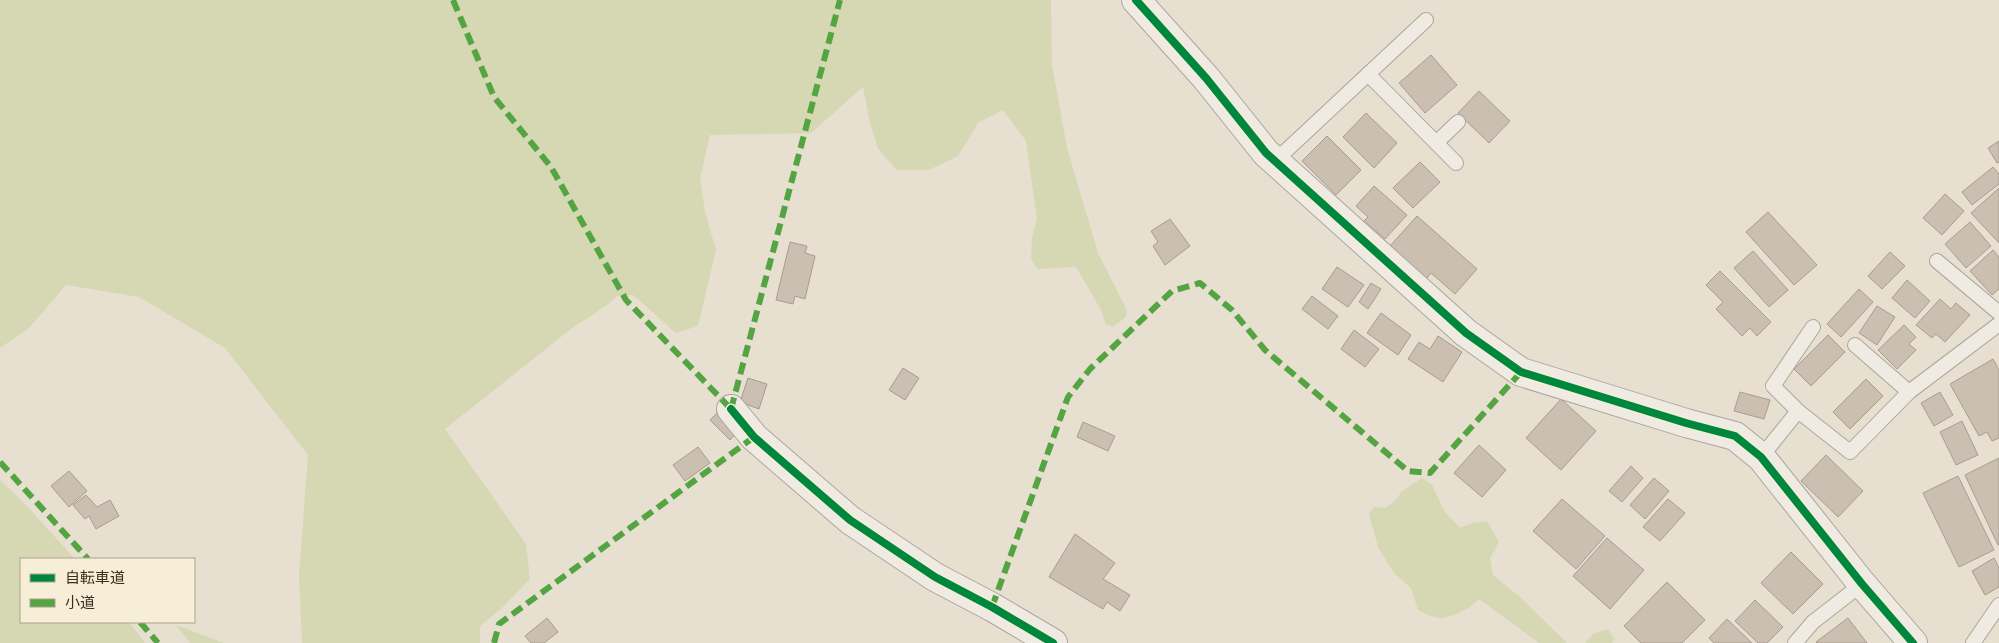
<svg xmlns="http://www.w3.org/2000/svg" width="1999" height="643" viewBox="0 0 1999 643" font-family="'Zilla Slab','Noto Sans JP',serif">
<rect width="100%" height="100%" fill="#e7e0d1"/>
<!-- green -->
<g fill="#d6d7b3">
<polygon points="0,0 1051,0 1052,65 1067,148 1098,253 1127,310 1126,317 1113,327 1106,324 1101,310 1076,267 1037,269 1031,258 1032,238 1037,219 1026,141 1003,110 978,123 958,156 929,170 897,170 878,149 870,123 863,87 811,133 710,135 700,178 705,212 716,250 698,326 676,333 633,295 617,296 607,305 571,329 445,429 526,544 530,579 503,607 480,626 480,643 302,643 299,575 308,455 225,348 139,297 66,285 29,328 0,348"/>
<path d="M1422,478L1432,485L1445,512L1460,528L1472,523L1487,521L1499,542L1490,558L1493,575L1520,597L1567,643H1539L1479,599C1471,608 1454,617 1441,618C1434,618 1424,613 1418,610L1411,588L1394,573L1378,547L1369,514L1374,507L1385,508L1396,500L1401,492Z"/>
<polygon points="0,480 26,505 75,559 21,559 21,622 129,622 145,643 0,643"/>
<polygon points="176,625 224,643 190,643"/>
<polygon points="1608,629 1615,640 1612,643 1585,643 1593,634"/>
</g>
<!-- building -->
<g fill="#cbbfb2" stroke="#a89c90">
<polygon points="1431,55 1457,85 1425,113 1399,83"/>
<polygon points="1479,91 1510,121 1489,143 1458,113"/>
<polygon points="1366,113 1397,143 1374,168 1343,137"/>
<polygon points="1327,136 1361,170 1336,195 1302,161"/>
<polygon points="1999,141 1999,162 1997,163 1988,148"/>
<polygon points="1420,162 1440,182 1413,208 1393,188"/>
<polygon points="1993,167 1999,174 1999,184 1972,205 1962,192"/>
<polygon points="1374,186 1407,215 1385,239 1364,221 1368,217 1356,206"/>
<polygon points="1999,188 1999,243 1971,213"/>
<polygon points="1945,194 1964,211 1942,235 1923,218"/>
<polygon points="1768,212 1817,265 1794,285 1746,232"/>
<polygon points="1417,216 1477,269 1455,294 1431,273 1426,279 1390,246"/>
<polygon points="1170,219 1190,246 1165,265 1153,246 1158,242 1151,231"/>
<polygon points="1970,222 1991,246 1966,268 1945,244"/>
<polygon points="790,242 807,246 805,253 815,256 805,299 795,296 793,304 776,300"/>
<polygon points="1993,250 1999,257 1999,289 1992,295 1970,271"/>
<polygon points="1753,251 1788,290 1769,307 1734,268"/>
<polygon points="1890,252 1905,266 1882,289 1868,276"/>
<polygon points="1337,267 1364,285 1348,307 1322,289"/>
<polygon points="1720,271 1771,322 1757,336 1750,328 1742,336 1716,309 1723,302 1706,285"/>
<polygon points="1907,280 1930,301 1915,318 1892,298"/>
<polygon points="1371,283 1381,289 1368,309 1359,302"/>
<polygon points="1859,289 1873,302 1841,337 1827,324"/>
<polygon points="1312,296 1338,316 1328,329 1302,309"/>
<polygon points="1940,299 1951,309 1956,303 1970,315 1945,342 1936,334 1932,338 1916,325"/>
<polygon points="1877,306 1895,317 1877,345 1859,333"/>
<polygon points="1381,313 1411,335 1398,355 1367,333"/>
<polygon points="1904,325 1916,337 1909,344 1916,350 1897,369 1878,350"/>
<polygon points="1354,330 1379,349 1365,367 1341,349"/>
<polygon points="1828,335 1845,352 1811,386 1794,369"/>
<polygon points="1438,336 1462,352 1443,382 1408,359 1419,342 1430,349"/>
<polygon points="1993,359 1999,370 1999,438 1992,441 1987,432 1979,436 1950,384"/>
<polygon points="903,368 919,378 905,400 889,390"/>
<polygon points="748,378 767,384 759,409 740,402"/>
<polygon points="1866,379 1883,396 1850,429 1833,412"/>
<polygon points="1740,392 1770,400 1764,419 1734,411"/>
<polygon points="1940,392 1953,415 1934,426 1921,403"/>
<polygon points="1561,399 1596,431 1561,470 1526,438"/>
<polygon points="721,409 740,429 730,440 710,420"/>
<polygon points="1962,421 1978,455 1956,465 1940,432"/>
<polygon points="1083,422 1115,436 1108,451 1077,437"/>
<polygon points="1479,445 1506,470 1482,497 1454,473"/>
<polygon points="698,447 710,463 685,481 673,465"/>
<polygon points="1826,455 1863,491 1838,517 1801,481"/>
<polygon points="1999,458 1999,545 1998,545 1965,475"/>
<polygon points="1631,466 1643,478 1622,502 1609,491"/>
<polygon points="69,471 87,491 69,507 51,486"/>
<polygon points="1958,476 1994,550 1959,567 1923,493"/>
<polygon points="1654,478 1669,491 1645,519 1630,505"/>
<polygon points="86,495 97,507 110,500 119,516 96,529 89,516 85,519 73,505"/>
<polygon points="1562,499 1605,536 1576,569 1533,531"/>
<polygon points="1668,499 1685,513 1660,541 1643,527"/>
<polygon points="1075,534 1115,563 1103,579 1130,595 1120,611 1107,602 1103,609 1049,577"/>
<polygon points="1607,538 1644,570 1610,609 1573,576"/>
<polygon points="1791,552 1823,584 1793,614 1761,583"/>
<polygon points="1994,558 1999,568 1999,587 1985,595 1972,571"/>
<polygon points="1667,582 1705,620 1682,643 1641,643 1624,626"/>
<polygon points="1755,600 1783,627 1767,643 1758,643 1735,621"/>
<polygon points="547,618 558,632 544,643 531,643 525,636"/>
<polygon points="1848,618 1867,643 1817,643 1816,642"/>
<polygon points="1727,619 1752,643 1714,643 1709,638"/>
</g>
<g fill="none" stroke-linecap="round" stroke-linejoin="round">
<defs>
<g id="lane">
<polyline points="1368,74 1456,163"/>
<polyline points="1436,143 1458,122"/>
<polyline points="1275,161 1426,20"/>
<polyline points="1937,261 1999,313"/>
<polyline points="1813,327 1773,386 1798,411 1850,452 1909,392 1999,324"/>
<polyline points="1855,345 1909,392"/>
<polyline points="1761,457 1798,411"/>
<polyline points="1795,643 1813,622 1862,584"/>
<polyline points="1973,643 1999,605"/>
</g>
<g id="street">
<polyline points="1136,0 1206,78 1266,153 1466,333 1521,372 1686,423 1735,436 1761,457 1862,584 1913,643"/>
<polyline points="731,409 754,437 850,520 935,577 992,607 1053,643"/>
</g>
</defs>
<!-- lane casing -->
<use href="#lane" stroke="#ada599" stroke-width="16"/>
<!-- street casing -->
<use href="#street" stroke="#ada599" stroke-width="30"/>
<!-- lane -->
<use href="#lane" stroke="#efebe3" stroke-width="14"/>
<!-- street -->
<use href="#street" stroke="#efebe3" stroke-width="28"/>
<!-- quiet -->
<g stroke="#54a441" stroke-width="6" stroke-dasharray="12 6" stroke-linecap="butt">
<polyline points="453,0 494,97 551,167 626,300 731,409"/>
<polyline points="731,409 840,0"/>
<polyline points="0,462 88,559"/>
<polyline points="992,607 1068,397 1090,369 1172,291 1200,283 1232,310 1265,350 1408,471 1430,473 1521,372"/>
<polyline points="140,622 158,643"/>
<polyline points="494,643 499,624 754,437"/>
</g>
<defs>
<g id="cycleway">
<polyline points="1136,0 1206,78 1266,153 1466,333 1521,372 1686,423 1735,436 1761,457 1862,584 1913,643"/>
<polyline points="731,409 754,437 850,520 935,577 992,607 1053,643"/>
</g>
</defs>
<!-- cycleway casing -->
<use href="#cycleway" stroke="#f7eed8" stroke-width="11"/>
<!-- cycleway -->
<use href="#cycleway" stroke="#00873e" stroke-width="8"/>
</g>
<!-- legend -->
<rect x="20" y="558" width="175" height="65" fill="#f7eed8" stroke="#ada18e"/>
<rect x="30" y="574" width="25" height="8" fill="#00873e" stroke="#ada18e"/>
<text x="65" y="583" font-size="15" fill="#3d2e20">自転車道</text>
<rect x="30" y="599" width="25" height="8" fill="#54a441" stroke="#ada18e"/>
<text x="65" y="608" font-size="15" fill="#3d2e20">小道</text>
</svg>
